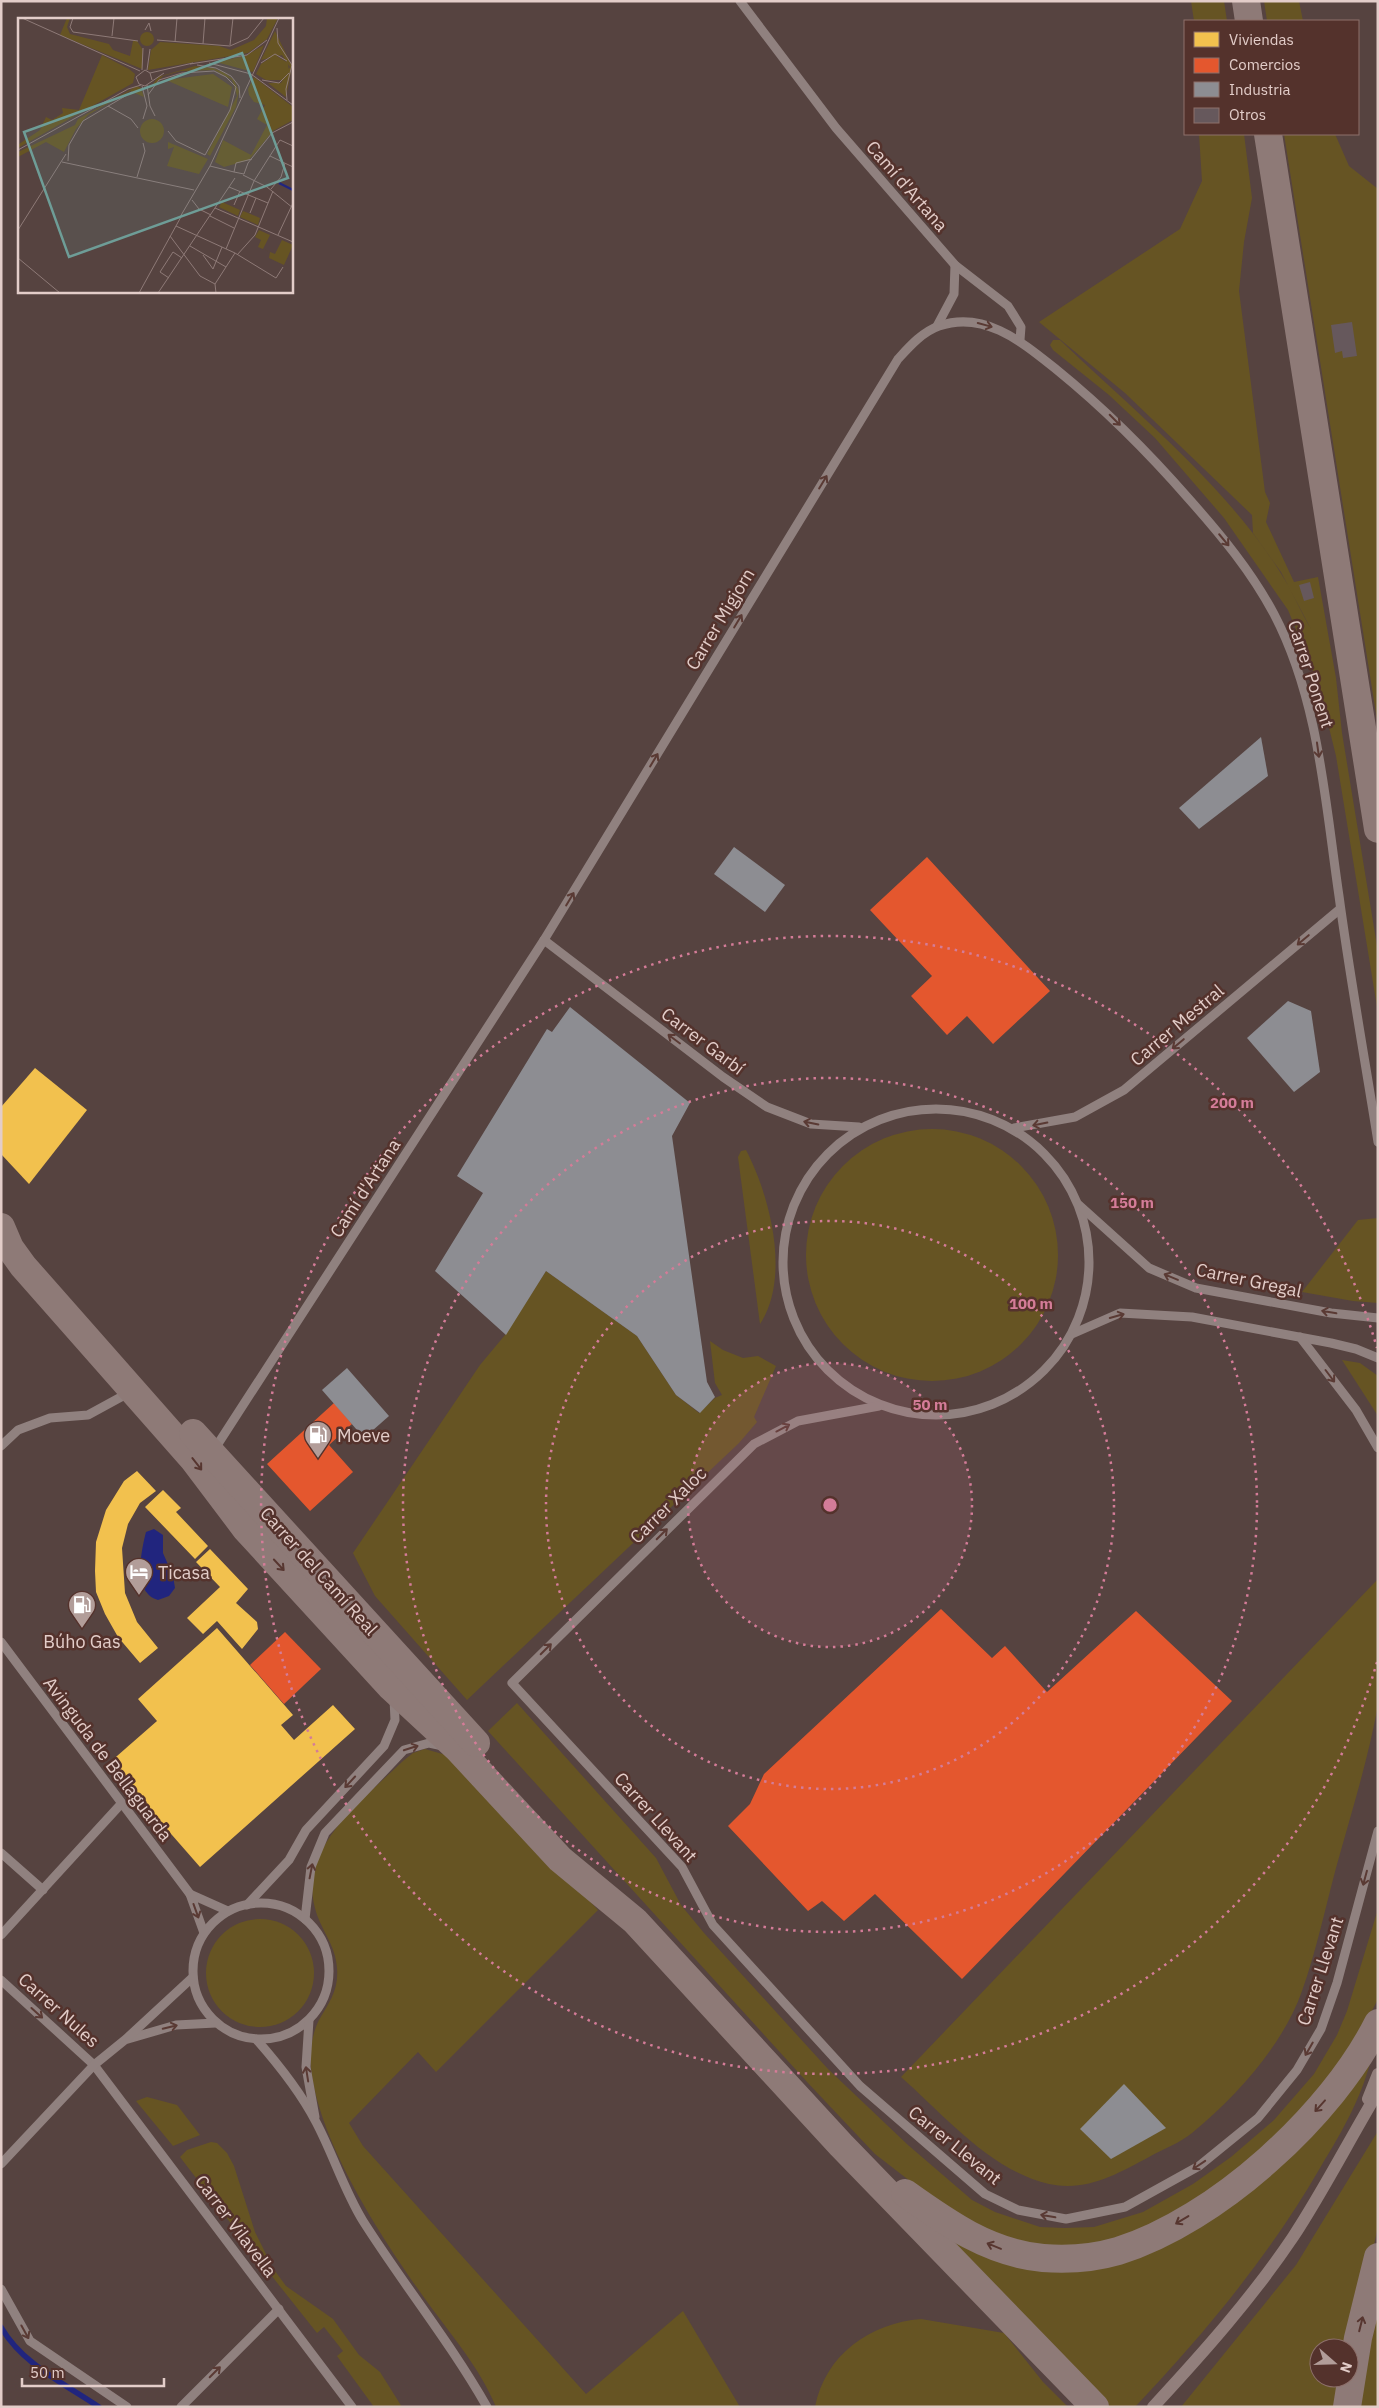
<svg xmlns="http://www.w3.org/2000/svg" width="1379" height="2408" viewBox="0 0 1379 2408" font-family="'IBM Plex Sans',sans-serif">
<rect width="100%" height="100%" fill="#564340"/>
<!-- green -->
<g fill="#665423">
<polygon points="1191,1 1224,1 1227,21 1194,21"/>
<polygon points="1264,1 1299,1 1303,21 1267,21"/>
<path d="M1199,134H1244L1252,198L1244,242L1239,291L1265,492L1270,503L1266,522L1294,582L1318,577L1336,678L1342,733L1378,952V1013L1336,756L1318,683L1288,610L1224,518L1155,438L1109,395L1053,350L1050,345L1053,340H1060C1136,413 1223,482 1280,572C1292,590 1300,611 1311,629L1281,572L1253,533L1252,515L1125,393L1039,322L1180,229L1202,181Z"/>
<polygon points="1284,134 1335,134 1349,166 1378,189 1378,726"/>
<circle cx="932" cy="1255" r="126"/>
<path d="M746,1150C770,1196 791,1277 760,1324L738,1157L741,1151Z"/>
<polygon points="1378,1218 1378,1303 1353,1301 1302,1292 1358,1220"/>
<polygon points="546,1271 637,1336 676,1395 699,1413 715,1398 722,1395 715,1383 710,1341 723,1350 743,1358 758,1356 776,1366 754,1417 757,1422 739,1443 467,1700 375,1596 353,1553 480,1365 505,1335"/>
<polygon points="1342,1360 1360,1363 1378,1376 1378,1416"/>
<path d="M1378,1579V1705C1368,1760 1351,1814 1336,1868C1325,1909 1316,1952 1302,1991C1283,2045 1236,2097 1192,2133C1180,2143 1163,2149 1149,2157C1117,2174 1087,2192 1049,2184C991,2171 944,2115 901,2077Z"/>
<polygon points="517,1703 656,1858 681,1905 704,1933 828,2069 908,2145 972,2200 995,2212 1040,2227 1064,2228 1094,2227 1143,2212 1193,2184 1231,2157 1274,2120 1314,2074 1337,2035 1347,2011 1378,1909 1378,1999 1362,2030 1316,2095 1240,2169 1181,2209 1118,2241 1064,2250 994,2235 941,2205 875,2154 808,2083 488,1731"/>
<path d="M425,1749L453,1757L598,1910L436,2072L418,2052L349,2123L363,2146L586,2394L683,2311L740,2407H496C480,2368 452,2336 428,2303C384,2242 319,2144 311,2068C309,2053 312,2034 319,2020C329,2003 339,1990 337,1968C336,1945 320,1929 315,1908C298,1847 364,1799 403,1761L413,1753Z"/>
<circle cx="260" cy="1973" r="54"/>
<path d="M1373,2052C1362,2098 1344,2128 1320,2168C1269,2256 1205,2333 1135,2407H1110L931,2223L1009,2260L1183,2235Z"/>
<polygon points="147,2097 177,2105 200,2135 173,2146 136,2101"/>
<polygon points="1378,2131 1378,2226 1349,2365 1349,2348 1319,2348 1319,2378 1346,2378 1340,2407 1181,2407 1296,2265"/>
<polygon points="211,2142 217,2143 227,2153 234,2166 255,2232 270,2262 265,2268 180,2157 187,2150"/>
<polygon points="275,2271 286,2286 333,2319 359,2355 380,2372 402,2407 374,2407 337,2356 343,2351 324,2327 317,2333 271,2275"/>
<polygon points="1378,2295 1378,2407 1356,2407"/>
<path d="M921,2319L1004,2333L1043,2382L1068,2407H815C825,2355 870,2323 921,2319Z"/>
</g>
<!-- water -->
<path fill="#21257e" d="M154,1529L163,1535V1553L173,1576L175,1588L169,1596L158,1600C155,1599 150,1597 148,1594C135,1581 142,1547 146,1532Z"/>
<!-- homes -->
<g fill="#f2c14e">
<polygon points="35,1068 87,1110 29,1184 1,1154 1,1107"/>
<polygon points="137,1471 156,1491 140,1503 128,1524 122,1548 125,1593 137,1622 158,1648 140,1663 118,1637 105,1614 96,1592 95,1571 96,1542 106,1510 124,1481"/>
<polygon points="163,1490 181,1508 176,1512 208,1546 195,1559 145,1507"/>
<polygon points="210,1549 248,1589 236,1603 257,1622 258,1629 242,1649 217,1621 203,1634 187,1618 220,1587 196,1562"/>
<polygon points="217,1628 293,1715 281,1725 294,1740 333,1705 355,1729 200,1867 109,1763 157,1721 138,1699"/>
</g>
<!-- shops -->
<g fill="#e4572e">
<polygon points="927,857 1050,991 993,1044 967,1016 947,1035 911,996 932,976 870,910"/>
<polygon points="334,1403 352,1424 329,1445 353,1472 310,1511 267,1464"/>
<polygon points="941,1609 992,1658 1005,1646 1047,1692 1136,1611 1232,1701 962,1979 875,1894 844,1921 822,1901 808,1911 728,1826 750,1804 764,1774"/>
<polygon points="285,1632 321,1669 284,1704 250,1665"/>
</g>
<!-- industry -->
<g fill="#8d8d92">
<polygon points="1261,737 1268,776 1199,829 1179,808"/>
<polygon points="734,847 785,885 765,912 714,874"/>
<polygon points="1288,1001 1311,1011 1320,1072 1294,1092 1247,1038"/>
<polygon points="570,1007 690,1103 672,1136 707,1382 715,1397 700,1413 676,1395 637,1336 546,1271 506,1335 435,1271 483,1193 457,1176 547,1029 552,1032"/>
<polygon points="347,1368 389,1416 364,1438 322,1390"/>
<polygon points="1124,2084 1166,2128 1111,2159 1080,2129"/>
</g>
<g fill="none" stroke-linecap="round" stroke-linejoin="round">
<!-- stream -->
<path stroke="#21257e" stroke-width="5.5" d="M1,2327C22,2364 65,2384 99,2407"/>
</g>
<!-- building -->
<g fill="#66585c">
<polygon points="1352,322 1357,356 1343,358 1342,351 1335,353 1331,325"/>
<polygon points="1310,582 1314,598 1304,601 1299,585"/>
</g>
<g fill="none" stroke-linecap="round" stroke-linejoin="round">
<!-- minor -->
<g stroke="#90817f" stroke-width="9">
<polyline points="740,1 836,128 955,265 1008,306 1021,327 1020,340"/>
<polyline points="937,326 954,294 955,265"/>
<polyline points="544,940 723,1077 767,1107 811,1124 859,1127"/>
<circle cx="936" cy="1262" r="153"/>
<polyline points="1014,1128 1075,1117 1124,1090 1340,909"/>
<polyline points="1079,1205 1149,1268 1196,1288 1331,1313 1378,1318"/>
<polyline points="1072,1334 1120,1313 1192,1317 1331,1343 1356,1349 1378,1358"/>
<polyline points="1300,1337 1356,1410 1378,1448"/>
<polyline points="879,1406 798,1421 754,1444 512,1683 682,1867 713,1925 860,2086 985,2194 1018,2210 1066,2219 1125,2207 1199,2166 1258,2118 1297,2070 1321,2029 1337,1983 1378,1831"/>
<polyline points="1,1446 18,1430 50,1418 88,1415 121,1397"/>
<path d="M214,1450L544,940L898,359C909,347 922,332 939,326C985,310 1023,343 1057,370C1105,409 1148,452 1189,499C1221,535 1251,571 1274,614C1319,700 1325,801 1339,896C1350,978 1365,1060 1378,1142"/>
<polyline points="1,1642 190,1894"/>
<polyline points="1,1853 43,1890"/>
<circle cx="261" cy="1971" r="68"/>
<polyline points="247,1905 289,1860 306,1830 384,1746 395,1720 394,1699"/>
<polyline points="305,1919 311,1867 325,1833 404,1750 429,1743 443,1746"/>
<polyline points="204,1933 190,1894 228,1911"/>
<polyline points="1,1935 121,1804"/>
<polyline points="1,1980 94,2065 352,2407"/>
<polyline points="309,2020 306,2067 315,2117"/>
<polyline points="128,2039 176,2025 216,2023"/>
<path d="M256,2039C279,2065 300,2091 316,2122C333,2154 344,2190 363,2221C403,2284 450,2342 487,2407"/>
<polyline points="1,2164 94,2065 126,2039 193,1977"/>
<polyline points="1,2289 30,2341 127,2407"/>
<polyline points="181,2407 279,2309"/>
</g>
<!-- major -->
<g stroke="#927f7c" stroke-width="12">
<polyline points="1368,2099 1378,2074"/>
<path d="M1153,2407C1203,2353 1252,2298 1293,2237C1324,2190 1349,2140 1378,2092"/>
</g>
<!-- highway -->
<g stroke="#8e7a77" stroke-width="28">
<polyline points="1246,1 1249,21"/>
<polyline points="1268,134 1378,829"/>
<polyline points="1,1227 10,1248 23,1266 194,1460 246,1529 391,1687 458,1749 560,1859 635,1921 841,2145 1095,2407"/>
<polyline points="193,1433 476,1743"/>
<path d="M905,2193C947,2223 989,2253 1043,2258C1068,2260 1094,2258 1118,2251C1217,2220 1332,2115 1378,2023"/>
<polyline points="1347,2407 1358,2338 1378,2257"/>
</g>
</g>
<!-- one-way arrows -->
<defs><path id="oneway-shaft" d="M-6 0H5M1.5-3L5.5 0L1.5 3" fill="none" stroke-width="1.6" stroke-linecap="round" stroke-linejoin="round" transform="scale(1.25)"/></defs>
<g stroke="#5a3a34">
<use href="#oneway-shaft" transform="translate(985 325) rotate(15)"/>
<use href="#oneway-shaft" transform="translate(1115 420) rotate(45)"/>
<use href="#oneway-shaft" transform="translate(823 482) rotate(-59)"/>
<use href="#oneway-shaft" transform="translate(1224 540) rotate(50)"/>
<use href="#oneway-shaft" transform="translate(738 621) rotate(-59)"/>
<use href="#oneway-shaft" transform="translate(1318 750) rotate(82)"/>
<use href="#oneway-shaft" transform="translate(654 760) rotate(-59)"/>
<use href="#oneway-shaft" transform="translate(570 899) rotate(-59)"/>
<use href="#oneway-shaft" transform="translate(1303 940) rotate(140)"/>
<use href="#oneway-shaft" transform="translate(674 1039) rotate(-143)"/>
<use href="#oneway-shaft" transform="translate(1178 1044) rotate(140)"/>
<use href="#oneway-shaft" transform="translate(811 1123) rotate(-168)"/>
<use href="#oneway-shaft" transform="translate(1040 1124) rotate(169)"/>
<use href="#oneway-shaft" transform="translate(1171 1277) rotate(-157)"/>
<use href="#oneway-shaft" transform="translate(1329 1312) rotate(-170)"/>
<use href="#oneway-shaft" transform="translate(1117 1316) rotate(-16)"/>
<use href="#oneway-shaft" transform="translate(1330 1376) rotate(53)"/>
<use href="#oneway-shaft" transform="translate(783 1428) rotate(-28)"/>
<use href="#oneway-shaft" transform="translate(662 1534) rotate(-45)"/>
<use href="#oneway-shaft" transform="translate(546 1649) rotate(-45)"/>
<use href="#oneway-shaft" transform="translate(411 1748) rotate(-18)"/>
<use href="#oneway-shaft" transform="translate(350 1782) rotate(133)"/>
<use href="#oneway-shaft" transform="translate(311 1871) rotate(-79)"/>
<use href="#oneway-shaft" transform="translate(1365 1878) rotate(105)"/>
<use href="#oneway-shaft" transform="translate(196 1911) rotate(70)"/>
<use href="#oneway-shaft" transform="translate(37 2013) rotate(42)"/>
<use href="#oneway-shaft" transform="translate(170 2027) rotate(-14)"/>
<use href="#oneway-shaft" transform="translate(1309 2049) rotate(120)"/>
<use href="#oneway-shaft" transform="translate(307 2074) rotate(-99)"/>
<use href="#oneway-shaft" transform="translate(1199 2165) rotate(146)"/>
<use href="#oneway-shaft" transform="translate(1048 2216) rotate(-170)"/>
<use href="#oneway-shaft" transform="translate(25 2332) rotate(61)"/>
<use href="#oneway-shaft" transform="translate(215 2372) rotate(-45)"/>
</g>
<g stroke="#573630">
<use href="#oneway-shaft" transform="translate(197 1464) rotate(52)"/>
<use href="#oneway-shaft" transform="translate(279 1565) rotate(47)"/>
<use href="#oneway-shaft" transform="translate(1320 2106) rotate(132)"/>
<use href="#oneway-shaft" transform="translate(1182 2220) rotate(149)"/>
<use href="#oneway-shaft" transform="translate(994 2246) rotate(-158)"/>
<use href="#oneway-shaft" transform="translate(1361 2324) rotate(-76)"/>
</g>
<!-- distance rings -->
<circle cx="830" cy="1505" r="142" fill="#d47c98" fill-opacity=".12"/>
<g fill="none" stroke="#d47c98" stroke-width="2.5" stroke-dasharray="2.5 5">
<circle cx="830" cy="1505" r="142"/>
<circle cx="830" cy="1505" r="284"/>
<circle cx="830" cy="1505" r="427"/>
<path d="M1377 1662A569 569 0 1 1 1377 1348"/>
</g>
<!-- icons -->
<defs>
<symbol id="fuel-pin" viewBox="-11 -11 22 30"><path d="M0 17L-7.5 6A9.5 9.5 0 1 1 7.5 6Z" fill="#b29d99" stroke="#54322c"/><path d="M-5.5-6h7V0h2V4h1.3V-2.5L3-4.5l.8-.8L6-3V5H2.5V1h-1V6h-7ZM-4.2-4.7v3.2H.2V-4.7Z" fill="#fff"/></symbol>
<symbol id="hotel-pin" viewBox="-11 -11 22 30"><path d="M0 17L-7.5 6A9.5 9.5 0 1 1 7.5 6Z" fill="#b29d99" stroke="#54322c"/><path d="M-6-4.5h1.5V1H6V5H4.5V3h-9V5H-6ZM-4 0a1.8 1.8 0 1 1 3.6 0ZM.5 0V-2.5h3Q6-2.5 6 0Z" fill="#fff"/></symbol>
</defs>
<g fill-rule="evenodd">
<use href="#fuel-pin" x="302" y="1419" width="32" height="43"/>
<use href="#hotel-pin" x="123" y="1556" width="32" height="43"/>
<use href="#fuel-pin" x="66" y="1589" width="32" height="43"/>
</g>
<g text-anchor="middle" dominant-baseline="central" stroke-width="5" stroke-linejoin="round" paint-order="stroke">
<!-- street labels -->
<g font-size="18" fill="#e3cdc9" stroke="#54322c">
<text transform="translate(907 186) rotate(49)">Camí d'Artana</text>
<text transform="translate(720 619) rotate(-59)">Carrer Migjorn</text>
<text transform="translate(1311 674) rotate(72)">Carrer Ponent</text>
<text transform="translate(1177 1025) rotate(-40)">Carrer Mestral</text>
<text transform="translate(703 1041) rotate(37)">Carrer Garbí</text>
<text transform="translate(365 1188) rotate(-57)">Camí d'Artana</text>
<text transform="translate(1249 1280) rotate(12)">Carrer Gregal</text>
<text transform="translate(668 1505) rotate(-45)">Carrer Xaloc</text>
<text transform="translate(319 1571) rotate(48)">Carrer del Camí Real</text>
<text transform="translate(108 1759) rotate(53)">Avinguda de Bellaguarda</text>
<text transform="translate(656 1817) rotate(48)">Carrer Llevant</text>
<text transform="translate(1320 1971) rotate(-72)">Carrer Llevant</text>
<text transform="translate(59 2010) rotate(42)">Carrer Nules</text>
<text transform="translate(955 2145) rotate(39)">Carrer Llevant</text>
<text transform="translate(236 2226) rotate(53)">Carrer Vilavella</text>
</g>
<!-- poi labels -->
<g font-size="18" fill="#e3cdc9" stroke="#54322c" text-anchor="start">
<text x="337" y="1435">Moeve</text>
<text x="158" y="1572">Ticasa</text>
<text x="82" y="1641" text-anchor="middle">Búho Gas</text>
</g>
</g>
<!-- overview -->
<g transform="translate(18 18)">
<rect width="275" height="275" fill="#564340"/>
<path d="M49,0H52L49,9L52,16L91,26L95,32L112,38L115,23H119L125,32L124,51L42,17ZM249,0H260L249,21L230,35L130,52L133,32L142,24L201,28L213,32L236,22L248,8ZM257,13L274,48L268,79L250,65H263L272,49L264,37L243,42ZM122 21a7 7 0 1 1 14 0a7 7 0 1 1-14 0ZM246,27L235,54L198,44L227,38ZM84,37L111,51L117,56L115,65L0,130V116L1,126L22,112L28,99L34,102L45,95L44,90L61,92ZM257,37L270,45L271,53L265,62H248L238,56L243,46ZM177,48L195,50L207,55L216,62L221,73L218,89L192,138L189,136L219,78L214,62L196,52L163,53L145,58L130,73L140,59ZM195,56L214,69L210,89L148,62ZM236,59L275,89V102L255,113L231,142L206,149L197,144L205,122L233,137L249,107L239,101L247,87L236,84L231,77L230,71ZM119,68L123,70L126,79L112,73L70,97L58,111L46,134L28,124L0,139V134L57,107L60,101ZM122 113a12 12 0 1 1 24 0a12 12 0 1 1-24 0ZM150,124L190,141L181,156L149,148L156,129L150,131ZM204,184L222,192L220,198L201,189ZM225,193L242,200L240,207L222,199ZM241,212L252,217L245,231L257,236L264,222L275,227L266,247L251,240L252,234L240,229L243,222L237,219Z" fill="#665423"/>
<path fill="none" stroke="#21257e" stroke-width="2.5" d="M261,165L275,172"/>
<path fill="none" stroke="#8e7a77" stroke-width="1" d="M4,0L122,53M55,0L52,9L55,14L120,23M259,10L260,25L274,47L268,71L269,82M127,12L131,5L133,13M94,18L96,0M139,22L212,28L230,20L246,0M157,24L159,0M185,26L187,0M212,27L215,0M191,45L233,56L275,87M243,45L257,36L269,43M172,46L229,37L249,22M179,47L198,50L213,58L221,68L222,80M124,52L125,30M129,52L132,31M132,55L175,45M134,62L132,55L127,52L118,59L121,66L127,68L146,55M244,62L261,65L271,55M129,67L132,88L137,98M124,68L129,88L125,101M130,77L141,62L164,55L196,53L208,59L218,69L212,92L187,137L158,123L150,113M90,88L113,101L120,110M0,132L110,71L123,67M252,138L275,149M234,141L218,145L216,154L226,156L230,145L254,115L275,104M50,143L51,127L65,103L114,74M44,144L176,172M192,148L216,154M225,157L249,169L275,190M119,159L127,133L125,125M211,169L250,185M253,171L263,159L267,145M174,182L181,191L193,197M216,187L222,173M197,190L275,224M232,195L238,180M192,198L216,210M162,199L192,148L261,0M158,208L217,235L258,260L265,249M0,212L48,136M260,217L275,185M152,218L182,258L197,266L198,275M172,228L208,249M208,231L236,163L262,122L275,128M185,237L195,251L204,229M219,237L237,217L255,173M0,240L42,275M151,260L142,254L155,234L164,240M197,266L217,235M121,275L164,197M140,275L217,160"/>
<path fill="#6e9d97" fill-opacity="0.15" stroke="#6e9d97" stroke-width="2.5" d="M224,35L270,160L51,239L6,114Z"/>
<rect width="275" height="275" fill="none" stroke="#e3cdc9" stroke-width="2.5"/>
</g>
<circle cx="830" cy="1505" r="8" fill="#d47c98" stroke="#54322c" stroke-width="2.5"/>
<g font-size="15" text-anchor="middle" font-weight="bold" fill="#d47c98" stroke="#54322c" stroke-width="5" stroke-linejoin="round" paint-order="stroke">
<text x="1232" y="1108">200 m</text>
<text x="1132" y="1208">150 m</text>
<text x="1031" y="1309">100 m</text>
<text x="930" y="1410">50 m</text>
</g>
<!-- border -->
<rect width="1379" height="2408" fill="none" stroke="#e3cdc9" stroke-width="5"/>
<!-- legend -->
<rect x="1184" y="20" width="175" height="115" fill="#54322c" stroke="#8d706b"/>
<rect x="1194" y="32" width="25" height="15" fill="#f2c14e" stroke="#8d706b"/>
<text x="1229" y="45" font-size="15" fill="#e3cdc9">Viviendas</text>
<rect x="1194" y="58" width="25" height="15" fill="#e4572e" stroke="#8d706b"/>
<text x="1229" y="70" font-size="15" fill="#e3cdc9">Comercios</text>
<rect x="1194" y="82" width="25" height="15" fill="#8d8d92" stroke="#8d706b"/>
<text x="1229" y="95" font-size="15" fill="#e3cdc9">Industria</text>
<rect x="1194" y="108" width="25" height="15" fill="#66585c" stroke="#8d706b"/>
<text x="1229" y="120" font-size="15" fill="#e3cdc9">Otros</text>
<!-- north arrow -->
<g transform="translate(1334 2363) rotate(110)"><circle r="24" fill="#54322c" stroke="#8d706b"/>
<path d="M0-4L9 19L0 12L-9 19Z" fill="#b29d99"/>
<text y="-8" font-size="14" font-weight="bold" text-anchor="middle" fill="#e3cdc9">N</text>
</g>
<!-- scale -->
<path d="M22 2378v8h142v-8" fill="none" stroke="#e3cdc9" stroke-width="2.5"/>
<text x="30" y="2378" font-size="15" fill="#e3cdc9" stroke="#54322c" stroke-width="4" paint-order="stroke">50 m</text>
</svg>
